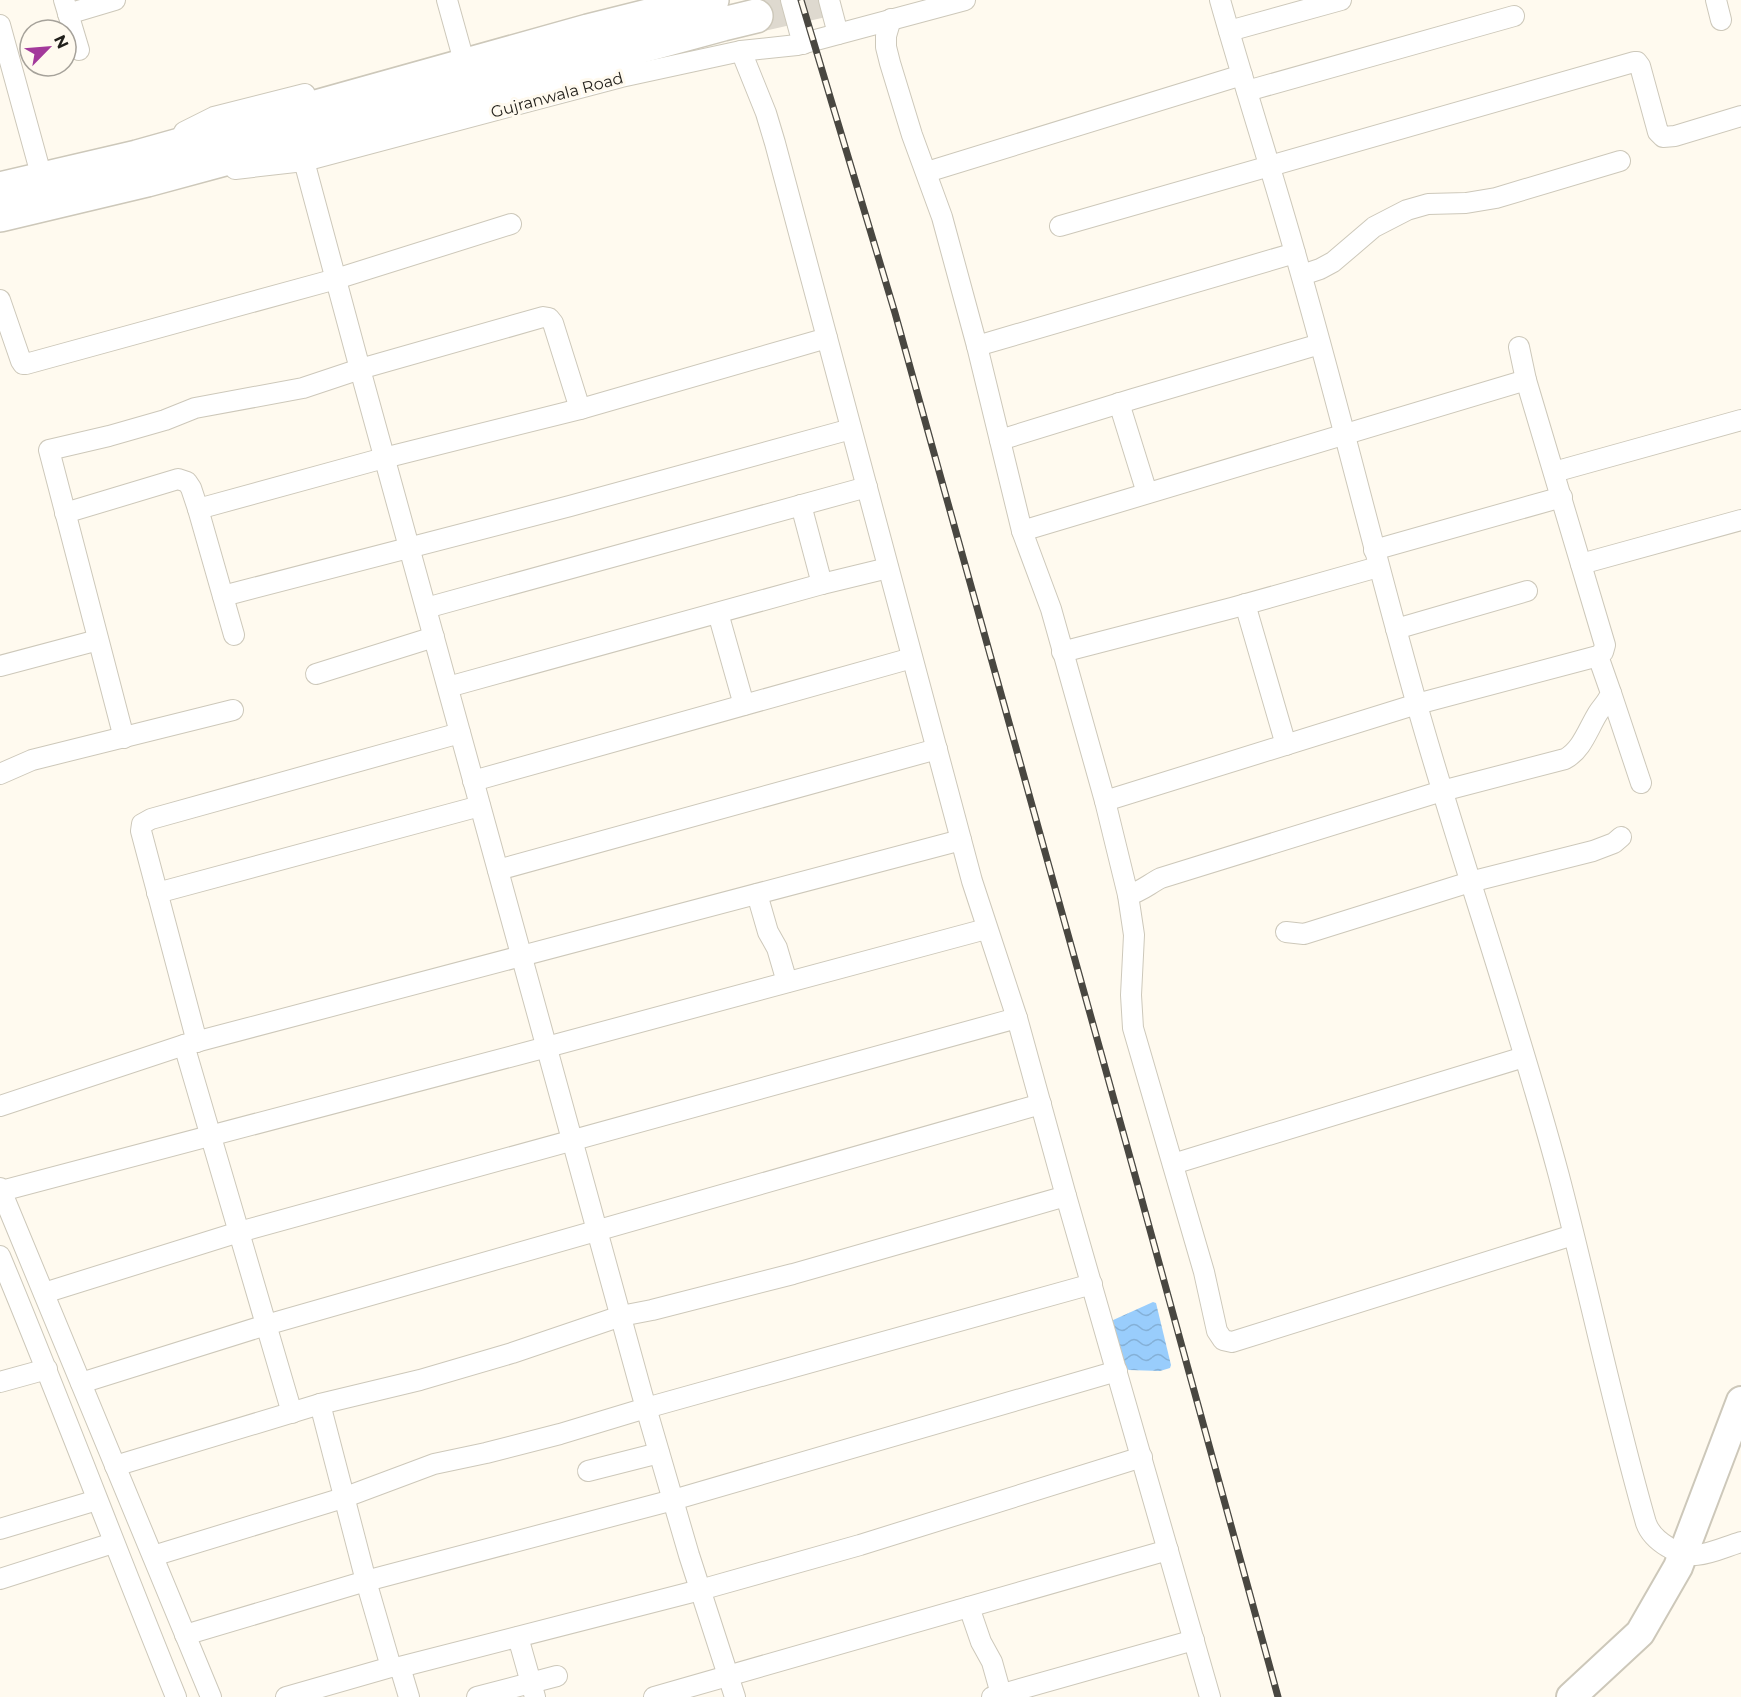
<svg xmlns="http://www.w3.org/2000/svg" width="1741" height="1697" viewBox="0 0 1741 1697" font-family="Montserrat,sans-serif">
<defs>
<pattern id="water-waves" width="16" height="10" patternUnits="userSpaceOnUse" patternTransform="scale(1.5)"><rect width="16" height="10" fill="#99cdfc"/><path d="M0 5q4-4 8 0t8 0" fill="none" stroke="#84b0d7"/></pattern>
</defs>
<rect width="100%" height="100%" fill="#fffaef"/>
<!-- water -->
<polygon fill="url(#water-waves)" points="1153,1302 1156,1303 1171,1365 1170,1368 1160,1371 1129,1370 1124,1367 1111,1321"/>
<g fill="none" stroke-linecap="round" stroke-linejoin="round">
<!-- highway-tunnel -->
<polyline stroke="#ded9cf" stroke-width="33" stroke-dasharray="33 16" stroke-linecap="butt" points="756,16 827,0"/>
<defs>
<g id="street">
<polyline points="64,0 79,50"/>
<polyline points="447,0 462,54"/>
<polyline points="791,0 803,44"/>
<polyline points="829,0 838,34"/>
<path d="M1220,0C1245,89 1274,177 1299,267C1342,417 1378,569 1421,719C1465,872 1518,1022 1559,1176C1589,1291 1613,1408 1646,1523C1650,1534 1658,1541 1668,1547C1693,1564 1715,1550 1741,1542"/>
<polyline points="1716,0 1721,20"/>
<polyline points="68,14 115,0"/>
<polyline points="891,19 886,36 886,47 890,63 912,135 942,217 977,346 1022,531 1051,609 1105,801 1128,895 1134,935 1131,995 1133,1028 1204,1272 1217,1331 1223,1340 1232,1342 1573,1235"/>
<polyline points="0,25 42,178"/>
<polyline points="1229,31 1341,0"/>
<polyline points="741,51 766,113 775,143 972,881 1017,1018 1066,1196 1210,1697"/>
<polyline points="1247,91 1514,16"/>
<polyline points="184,132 214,117 305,94"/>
<polyline points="304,161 360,369 642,1394 689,1555 735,1697"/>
<polyline points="235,169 304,161 621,77 741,51 797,45 965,0"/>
<polyline points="927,172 1242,75"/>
<polyline points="1060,226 1634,62 1637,62 1640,66 1658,132 1663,137 1675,136 1741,116"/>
<polyline points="1302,275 1320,269 1333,262 1374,227 1407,210 1428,204 1466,203 1496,198 1620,161"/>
<polyline points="0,300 21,361 23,364 26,364 336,279 511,224"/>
<polyline points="977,346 1295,253"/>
<polyline points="1119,403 1147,493"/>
<polyline points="1000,440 1133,399 1320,344"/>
<polyline points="1554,472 1741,420"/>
<polyline points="801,505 822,584"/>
<polyline points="198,509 384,458 584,408 827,338"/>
<polyline points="65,513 178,479 187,482 191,488 198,509 234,635"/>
<polyline points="1022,531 1526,380"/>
<polyline points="1374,550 1562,497"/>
<polyline points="1581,564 1741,520"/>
<polyline points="223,596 570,506 851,429"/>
<polyline points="1245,604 1286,745"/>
<polyline points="426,608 867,487"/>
<polyline points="718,613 744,705"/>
<polyline points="1396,629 1527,591"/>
<polyline points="1062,652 1232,608 1378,567"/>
<polyline points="0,666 98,640"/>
<polyline points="316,674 434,637"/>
<polyline points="448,687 822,584 888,568"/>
<polyline points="1611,693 1641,783"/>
<polyline points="124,738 49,450 109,436 165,420 195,408 303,388 360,369 543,317 549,318 553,323 580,409"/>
<polyline points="0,774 32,760 233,710"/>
<polyline points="473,781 912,658"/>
<polyline points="1105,801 1417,704 1598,656 1603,652 1605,645 1526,380 1519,347"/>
<polyline points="498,870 937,749"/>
<polyline points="157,893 480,806"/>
<polyline points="757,894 768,932 777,948 787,982"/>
<path d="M1128,895C1141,892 1149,884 1161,878L1442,791L1565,759C1582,750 1588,729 1598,713C1602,707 1608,701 1611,693L1598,656"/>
<polyline points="1286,932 1304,934 1470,882 1593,851 1614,843 1621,837"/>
<polyline points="197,1042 141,831 142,824 151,819 460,733"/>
<polyline points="184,1045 292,1413"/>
<polyline points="0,1106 184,1045 961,840"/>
<polyline points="1173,1164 1524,1057"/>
<polyline points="0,1188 211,1697"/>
<polyline points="1,1191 547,1047 986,929"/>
<path d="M0,1256C61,1402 116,1550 176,1697"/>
<polyline points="44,1293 239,1232 1017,1018"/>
<polyline points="0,1382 47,1369"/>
<polyline points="81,1383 266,1325 1041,1104"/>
<polyline points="320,1404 366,1581 391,1667"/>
<polyline points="115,1466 320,1404 420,1380 512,1353 621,1316 652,1310 793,1274 1066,1196"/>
<polyline points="588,1471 659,1453"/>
<polyline points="0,1529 97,1500"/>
<polyline points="153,1556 343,1498 434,1464 486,1453 560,1434 646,1408 1092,1284"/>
<polyline points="0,1579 113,1543"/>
<polyline points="969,1607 981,1642 992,1662 1001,1694"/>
<polyline points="185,1635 366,1581 673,1500 1117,1371"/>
<polyline points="518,1637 535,1697"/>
<polyline points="400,1667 409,1697"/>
<polyline points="286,1697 391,1667 400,1667 700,1590 860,1545 1142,1457"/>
<polyline points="477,1697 557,1676"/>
<polyline points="654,1697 1168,1550"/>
<polyline points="992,1697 1194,1640"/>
</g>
<polyline id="secondary" points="1571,1697 1640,1633 1678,1567 1741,1401"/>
<g id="highway">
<polyline points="0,189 137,157 588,31 712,0"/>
<polyline points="0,215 147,180 723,24 756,16"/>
</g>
</defs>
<!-- street casing -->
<use href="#street" stroke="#cdc8ba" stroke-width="22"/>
<!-- secondary casing -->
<use href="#secondary" stroke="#cdc8ba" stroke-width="32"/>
<!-- highway casing -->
<use href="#highway" stroke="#cdc8ba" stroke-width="36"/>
<!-- street -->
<use href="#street" stroke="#fff" stroke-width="20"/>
<!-- secondary -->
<use href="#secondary" stroke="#fff" stroke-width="28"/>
<!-- highway -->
<use href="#highway" stroke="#fff" stroke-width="33"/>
<defs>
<polyline id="rail" points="801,0 895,313 1138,1186 1278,1697"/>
</defs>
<!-- rail casing -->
<use href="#rail" stroke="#494741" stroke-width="7"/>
<!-- rail -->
<use href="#rail" stroke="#fffaef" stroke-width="4.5" stroke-dasharray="14" stroke-linecap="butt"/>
</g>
<g text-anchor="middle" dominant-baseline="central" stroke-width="6" stroke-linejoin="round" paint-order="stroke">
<!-- street labels -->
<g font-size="16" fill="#211f1a" stroke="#fffaef">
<text transform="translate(557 95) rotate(-15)">Gujranwala Road</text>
</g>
</g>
<!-- north arrow -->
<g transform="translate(48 48) rotate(65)"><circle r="28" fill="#fffaef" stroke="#a6a29a" stroke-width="1.5"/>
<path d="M0-4.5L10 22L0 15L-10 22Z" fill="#a3399b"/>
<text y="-9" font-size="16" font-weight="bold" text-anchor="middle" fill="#211f1a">N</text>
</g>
</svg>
